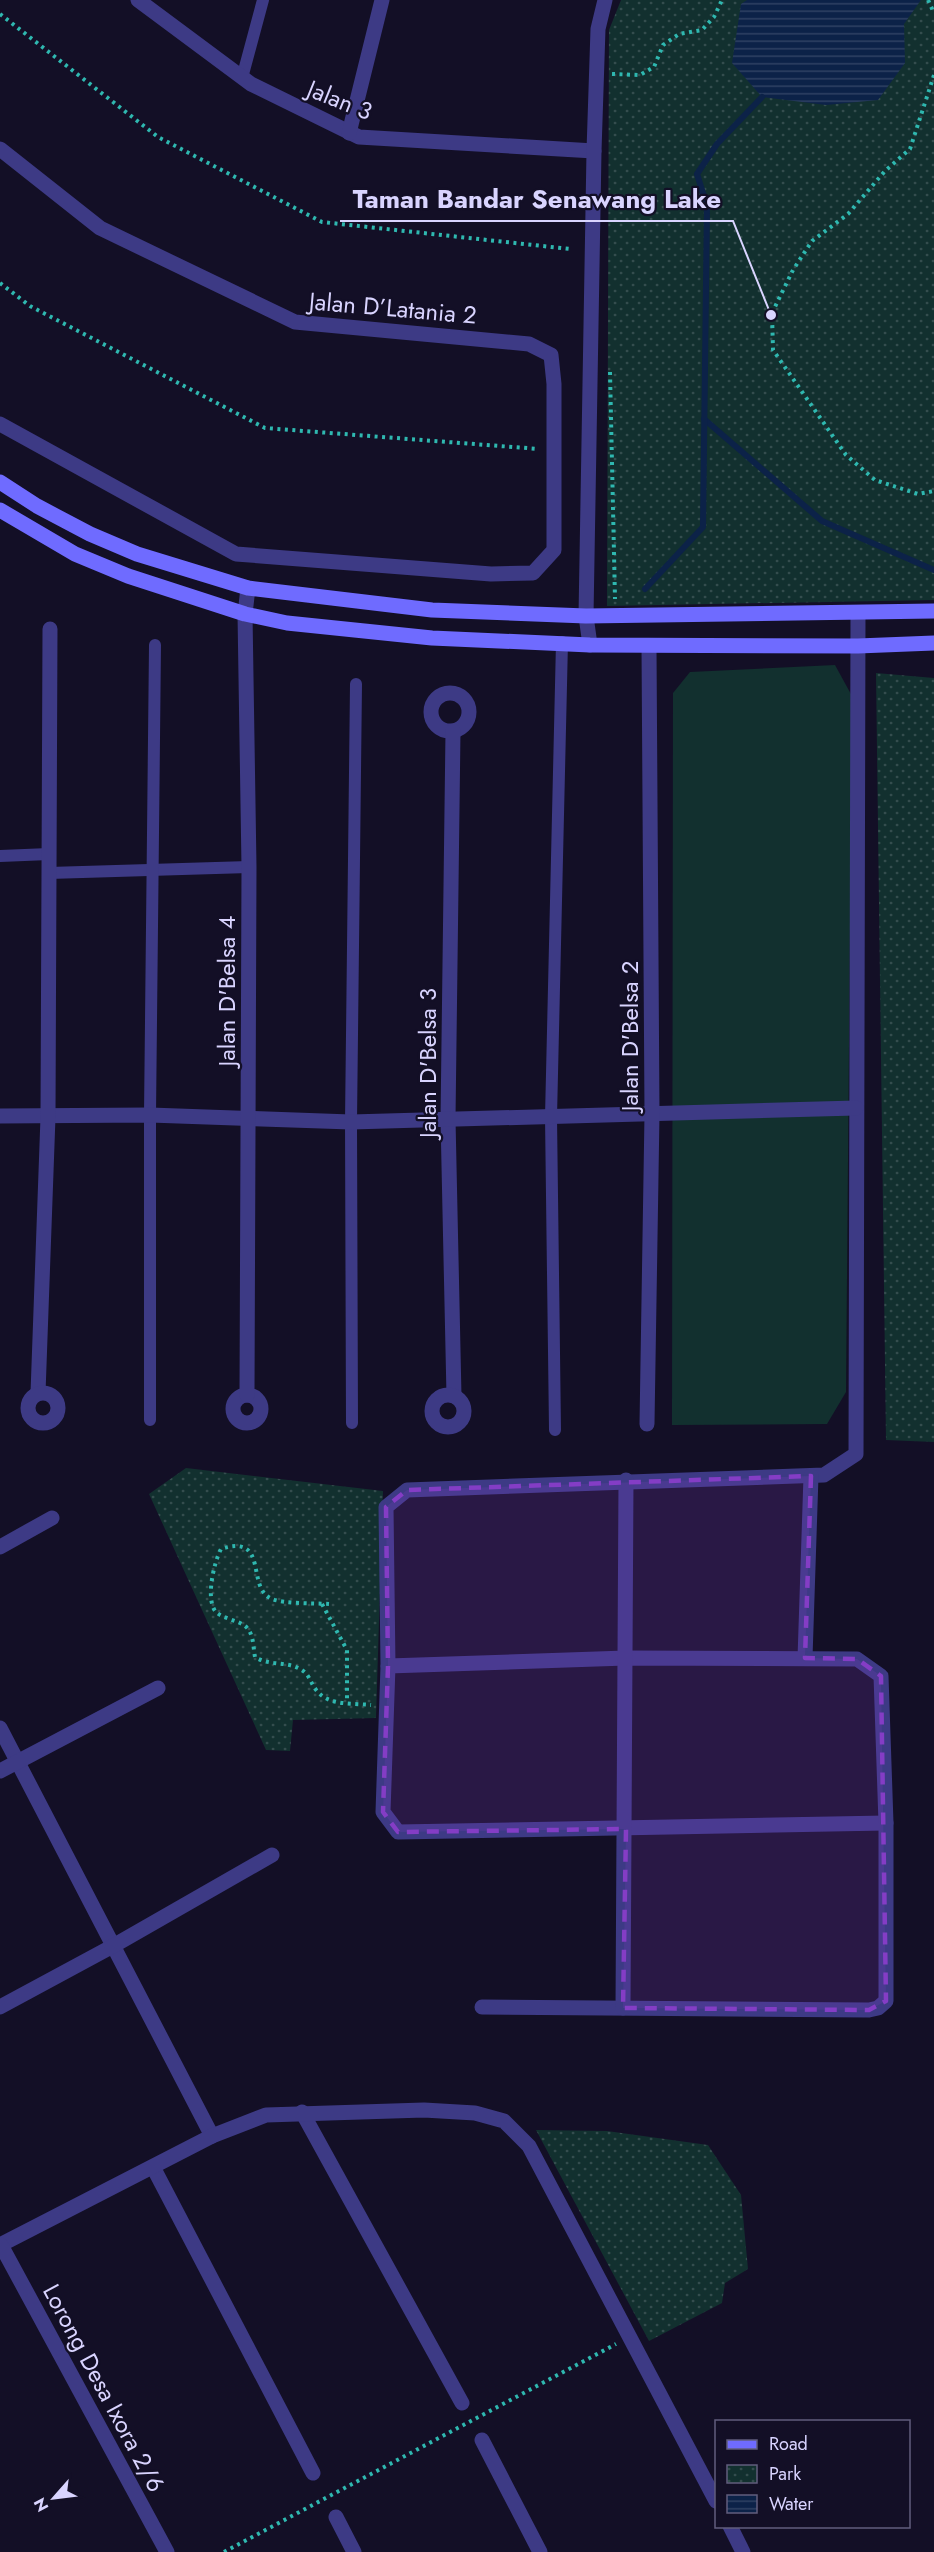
<svg xmlns="http://www.w3.org/2000/svg" width="934" height="2552" viewBox="0 0 934 2552" font-family="Jost,sans-serif">
<defs>
<pattern id="park-dots" width="8" height="8" patternUnits="userSpaceOnUse" patternTransform="scale(1.5)"><rect width="8" height="8" fill="#12302f"/><path d="M2 2h.1M6 6h.1" fill="none" stroke="#344d4e" stroke-width="1.8" stroke-linecap="round"/></pattern>
<pattern id="water-rules" width="6" height="5" patternUnits="userSpaceOnUse" patternTransform="scale(1.5)"><rect width="6" height="5" fill="#0c2248"/><path d="M0 2.5h6" fill="none" stroke="#2f4163"/></pattern>
</defs>
<rect width="100%" height="100%" fill="#130f26"/>
<!-- grass -->
<polygon fill="#12302f" points="835,665 852,696 846,1392 827,1424 672,1425 673,693 690,672"/>
<!-- park -->
<g fill="url(#park-dots)">
<polygon points="621,0 934,0 934,600 607,606 609,30"/>
<polygon points="876,673 934,678 934,1442 886,1440"/>
<polygon points="186,1468 383,1491 376,1718 293,1720 290,1751 266,1750 149,1494"/>
<polygon points="536,2130 607,2131 708,2145 741,2195 748,2269 725,2283 722,2303 649,2341"/>
</g>
<!-- water -->
<polygon fill="url(#water-rules)" points="747,0 921,0 904,24 905,63 878,100 826,105 762,97 732,63 741,4"/>
<g fill="none" stroke-linecap="round" stroke-linejoin="round">
<!-- stream -->
<g stroke="#0c2248" stroke-width="6">
<polyline points="704,419 822,521 934,570"/>
<polyline points="645,589 703,527 707,206 697,174 717,144 762,97"/>
</g>
<!-- path -->
<g stroke="#2fb8b0" stroke-width="4" stroke-dasharray="3 4.5" stroke-linecap="butt">
<polyline points="928,0 934,13"/>
<polyline points="0,14 158,137 322,222 570,249"/>
<polyline points="612,74 640,75 654,67 663,45 679,34 702,30 714,17 722,0"/>
<polyline points="934,75 910,149 885,171 848,214 812,241 793,270 772,313 773,350 846,455 875,480 918,494 934,491"/>
<polyline points="0,283 30,306 265,428 539,449"/>
<polyline points="610,372 615,599"/>
<polyline points="322,1604 347,1650 347,1702"/>
<path d="M329,1604C314,1603 285,1604 272,1599C245,1588 270,1533 221,1549C214,1562 205,1600 216,1612C224,1619 237,1620 245,1626C254,1633 253,1647 255,1657C269,1666 286,1661 300,1669C310,1674 310,1683 317,1691C329,1706 353,1703 371,1705"/>
<polyline points="224,2552 616,2344"/>
</g>
<!-- lane -->
<g stroke="#3d3a85" stroke-width="12">
<polyline points="242,78 263,0"/>
<polyline points="0,856 49,854"/>
<polyline points="49,873 249,867"/>
<polyline points="150,1420 150,1115 155,645"/>
<polyline points="352,1423 351,1122 356,684"/>
<polyline points="555,1430 551,1117 562,642"/>
</g>
<!-- street -->
<g stroke="#3d3a85" stroke-width="15">
<polyline points="138,0 251,84 359,137 594,151"/>
<polyline points="349,133 382,0"/>
<polyline points="0,149 100,228 295,322 529,344 551,355 554,384 554,550 533,573 491,574 236,554 0,424"/>
<polyline points="858,613 856,1454 824,1475 407,1490 386,1507 388,1666 383,1812 398,1832 886,1823"/>
<polyline points="590,645 586,616 594,151 598,29 605,0"/>
<circle cx="450" cy="712" r="19"/>
<polyline points="453,731 448,1119 454,1396"/>
<polyline points="0,1116 150,1115 351,1122 856,1108"/>
<polyline points="38,1393 48,1117 50,629"/>
<circle cx="43" cy="1408" r="15"/>
<circle cx="448" cy="1411" r="16"/>
<circle cx="247" cy="1409" r="14"/>
<polyline points="247,1395 249,867 245,614 248,588"/>
<polyline points="647,1424 652,1114 649,647"/>
<polyline points="0,1547 52,1518"/>
<polyline points="805,1658 811,1476"/>
<polyline points="388,1666 626,1658 857,1659 881,1676 886,1823 886,2001 878,2008 869,2010 482,2007"/>
<polyline points="0,1728 212,2136"/>
<polyline points="0,1771 158,1688"/>
<polyline points="0,2007 113,1946 272,1855"/>
<polyline points="623,2008 626,1480"/>
<polyline points="302,2112 462,2403"/>
<polyline points="153,2167 313,2473"/>
<polyline points="0,2245 212,2136 266,2115 424,2110 475,2113 504,2121 529,2146 716,2501"/>
<polyline points="1,2245 167,2552"/>
<polyline points="482,2440 540,2552"/>
<polyline points="336,2517 354,2552"/>
<polyline points="730,2526 743,2552"/>
</g>
<!-- secondary -->
<g stroke="#6f6bff" stroke-width="15">
<polyline points="0,482 37,506 90,534 137,554 248,588 432,610 586,616 934,611"/>
<polyline points="0,510 75,554 128,576 245,614 287,623 432,638 590,645 858,646 934,643"/>
</g>
</g>
<!-- marked area -->
<path fill="#843dc5" fill-opacity="0.2" stroke="#843dc5" stroke-width="4.5" stroke-dasharray="12 8" stroke-linejoin="round" d="M811,1476L805,1658L857,1659L881,1676L886,2001L869,2010L623,2008L626,1829L398,1832L383,1812L388,1666L386,1507L407,1490Z"/>
<g text-anchor="middle" dominant-baseline="central" stroke-width="4.5" stroke-linejoin="round" paint-order="stroke">
<!-- street labels -->
<g font-size="24" fill="#d9d4ff" stroke="#130f26">
<text transform="translate(340 100) rotate(22)">Jalan 3</text>
<text transform="translate(393 308) rotate(5)">Jalan D’Latania 2</text>
<text transform="translate(226 991) rotate(-90)">Jalan D'Belsa 4</text>
<text transform="translate(629 1036) rotate(-90)">Jalan D'Belsa 2</text>
<text transform="translate(427 1063) rotate(-90)">Jalan D'Belsa 3</text>
<text transform="translate(104 2388) rotate(62)">Lorong Desa Ixora 2/6</text>
</g>
</g>
<!-- callouts -->
<path fill="none" stroke="#d9d4ff" stroke-width="2" d="M771 315L733 221H340"/>
<circle fill="#d9d4ff" stroke="#130f26" stroke-width="2" cx="771" cy="315" r="6"/>
<g font-size="26" text-anchor="middle" font-weight="bold" fill="#d9d4ff" stroke="#130f26" stroke-width="4.5" stroke-linejoin="round" paint-order="stroke">
<text x="537" y="208">Taman Bandar Senawang Lake</text>
</g>
<!-- legend -->
<rect x="715" y="2420" width="195" height="108" fill="#130f26" stroke="#625e7d" stroke-width="1.5"/>
<rect x="727" y="2440" width="30" height="9" fill="#6f6bff" stroke="#625e7d" stroke-width="1.5"/>
<text x="769" y="2450" font-size="18" fill="#d9d4ff">Road</text>
<rect x="727" y="2465" width="30" height="18" fill="url(#park-dots)" stroke="#625e7d" stroke-width="1.5"/>
<text x="769" y="2480" font-size="18" fill="#d9d4ff">Park</text>
<rect x="727" y="2495" width="30" height="18" fill="url(#water-rules)" stroke="#625e7d" stroke-width="1.5"/>
<text x="769" y="2510" font-size="18" fill="#d9d4ff">Water</text>
<!-- north arrow -->
<g transform="translate(54 2498) rotate(242)" stroke="#130f26" stroke-width="4.5" paint-order="stroke">
<path d="M0-4.5L10 22L0 15L-10 22Z" fill="#d9d4ff"/>
<text y="-9" font-size="16" font-weight="bold" text-anchor="middle" fill="#d9d4ff">N</text>
</g>
</svg>
